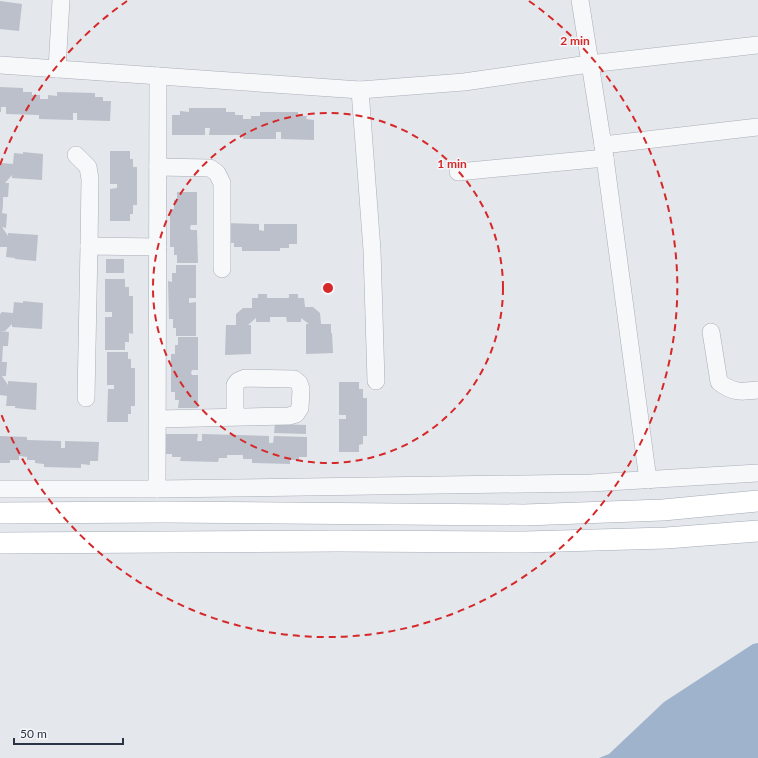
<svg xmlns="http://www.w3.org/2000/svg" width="758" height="758" viewBox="0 0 758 758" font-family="Lato,sans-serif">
<rect width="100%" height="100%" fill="#e4e7ec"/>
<!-- water -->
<polygon fill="#9fb4cc" points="758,643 758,758 599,758 609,754 664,702 753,644"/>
<!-- building -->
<g fill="#bbc0ca">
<polygon points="0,1 22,4 19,31 0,29"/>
<polygon points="0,87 23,88 23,92 32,92 32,95 40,95 40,99 48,99 48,95 57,96 57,92 95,93 95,97 103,97 103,101 111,101 110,121 77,120 77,113 73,113 73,120 39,119 39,115 6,114 6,107 1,107 1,112 0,112"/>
<polygon points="189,108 226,108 226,112 235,112 235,115 243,115 243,119 251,119 251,116 260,116 260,112 298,112 298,116 307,116 306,119 314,120 314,140 281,139 281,132 276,132 276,139 243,139 243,135 209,135 210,128 205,128 205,135 172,135 172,115 180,115 180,111 189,112"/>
<polygon points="110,151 130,151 130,159 133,159 133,167 137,167 137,205 133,205 133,214 130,214 130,221 110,221 110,189 117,188 117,184 110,184"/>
<polygon points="23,152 43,154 42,180 12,178 12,175 5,183 9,183 8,197 3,197 3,205 2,213 7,214 6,228 2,227 8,236 8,233 38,235 36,261 15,259 15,258 6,257 7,247 0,247 0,165 2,163 13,164 14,153 23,154"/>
<polygon points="177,192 197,192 197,225 191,225 190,228 191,230 197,230 198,263 177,263 177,255 174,255 174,247 170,247 170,209 174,209 174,200 177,200"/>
<polygon points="226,223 259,224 259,230 264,231 264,224 297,224 297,244 289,244 289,248 280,248 280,251 242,251 242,247 234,247 234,243 226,243"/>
<rect x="106" y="259" width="18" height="14"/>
<polygon points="176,265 196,265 196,298 189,298 189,303 196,302 196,336 176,336 176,328 173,328 173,319 169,319 168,281 172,282 172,273 176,273"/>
<polygon points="105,279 125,279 125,287 129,287 129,296 133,296 133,334 129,333 129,342 125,342 125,350 105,350 105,317 112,317 112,312 105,312"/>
<polygon points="258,294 267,294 267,298 289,298 289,294 298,294 298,298 304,298 305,307 313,307 320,313 321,324 331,324 331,333 332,333 333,353 306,354 306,324 309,324 301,318 301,307 301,322 287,322 286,317 270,317 270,322 256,322 256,318 248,325 251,325 251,354 225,355 226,325 236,325 236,314 243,308 252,308 252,298 258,298"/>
<polygon points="23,301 43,303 42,329 12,327 12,324 5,331 0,331 0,314 2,312 13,313 14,302 23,303"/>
<polygon points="0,331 9,332 8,346 3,346 2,362 7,362 6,376 2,376 8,385 8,381 37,383 36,410 15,408 15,406 6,406 7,396 0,395"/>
<polygon points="178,337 198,337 198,370 192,370 191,373 192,375 198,375 198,408 178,408 179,400 175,400 175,392 171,392 171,354 175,354 175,345 178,345"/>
<polygon points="107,352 128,352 128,359 131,359 131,368 135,368 135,406 131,406 131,414 128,414 128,422 107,422 108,389 114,389 114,385 107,385"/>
<polygon points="339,382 359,382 359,389 363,389 363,398 367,398 367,436 363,436 363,444 359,445 359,452 339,452 339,419 346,419 346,415 339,415"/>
<polygon points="275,424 306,425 306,434 274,433"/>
<polygon points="164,434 198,434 197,441 202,441 202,434 269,436 269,443 273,443 274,436 307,437 307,457 299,457 299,460 290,460 290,464 252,463 252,459 243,459 243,455 227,455 227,458 219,458 218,462 180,461 181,457 172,457 172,454 164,454"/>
<polygon points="0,436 27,437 27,440 61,441 61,448 65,448 65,441 99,442 98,461 90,461 90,465 81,464 81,468 44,467 44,464 35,463 35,460 27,460 27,457 19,456 19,460 10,460 10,463 0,463"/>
</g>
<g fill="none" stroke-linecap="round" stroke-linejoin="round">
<defs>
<g id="minor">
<polyline points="580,0 605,158 648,480"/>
<polyline points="0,65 360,90 464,82 589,64 758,45"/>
<polyline points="57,69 61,0"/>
<polyline points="360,90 372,250 376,381"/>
<polyline points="603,145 758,127"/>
<polyline points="76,155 88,167 90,179 89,246"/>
<polyline points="158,167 210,168 217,173 222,183 222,269"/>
<polyline points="458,172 605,158"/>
<path d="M711,332L719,382C733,393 741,392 758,390"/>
<polyline points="86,398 89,246 158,247"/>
<polyline points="158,419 289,416 296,414 300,408 301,389 299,383 294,379 245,378 238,381 235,385 235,417"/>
<polyline points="0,489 157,489 591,483 758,473"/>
<polyline points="157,489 158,76"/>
</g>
<g id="major">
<polyline points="0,513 165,512 524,515 663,510 758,501"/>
<polyline points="0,543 339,541 525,542 666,538 758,531"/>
</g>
</defs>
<!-- minor casing -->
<use href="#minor" stroke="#a9aeb7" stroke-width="18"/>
<!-- major casing -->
<use href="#major" stroke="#a3abb8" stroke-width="22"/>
<!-- minor -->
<use href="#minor" stroke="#f7f8fa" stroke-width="17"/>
<!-- major -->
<use href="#major" stroke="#fff" stroke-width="21"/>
</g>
<!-- distance rings -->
<g fill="none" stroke="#d62828" stroke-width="2" stroke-dasharray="7 5">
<circle cx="328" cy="288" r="175"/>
<path d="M0 165A350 350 0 0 1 127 1M529 1A350 350 0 1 1 0 411"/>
</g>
<circle cx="328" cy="288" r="6" fill="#d62828" stroke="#f4f6f9" stroke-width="2"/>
<g font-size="12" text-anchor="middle" font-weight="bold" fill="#d62828" stroke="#f4f6f9" stroke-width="3" stroke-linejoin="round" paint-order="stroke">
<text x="575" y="45">2 min</text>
<text x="452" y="168">1 min</text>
</g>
<!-- scale -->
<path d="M14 738v6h109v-6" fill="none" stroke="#2b3445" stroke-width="2"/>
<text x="20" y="738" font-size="12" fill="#2b3445" stroke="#f4f6f9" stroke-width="3" paint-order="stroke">50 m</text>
</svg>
